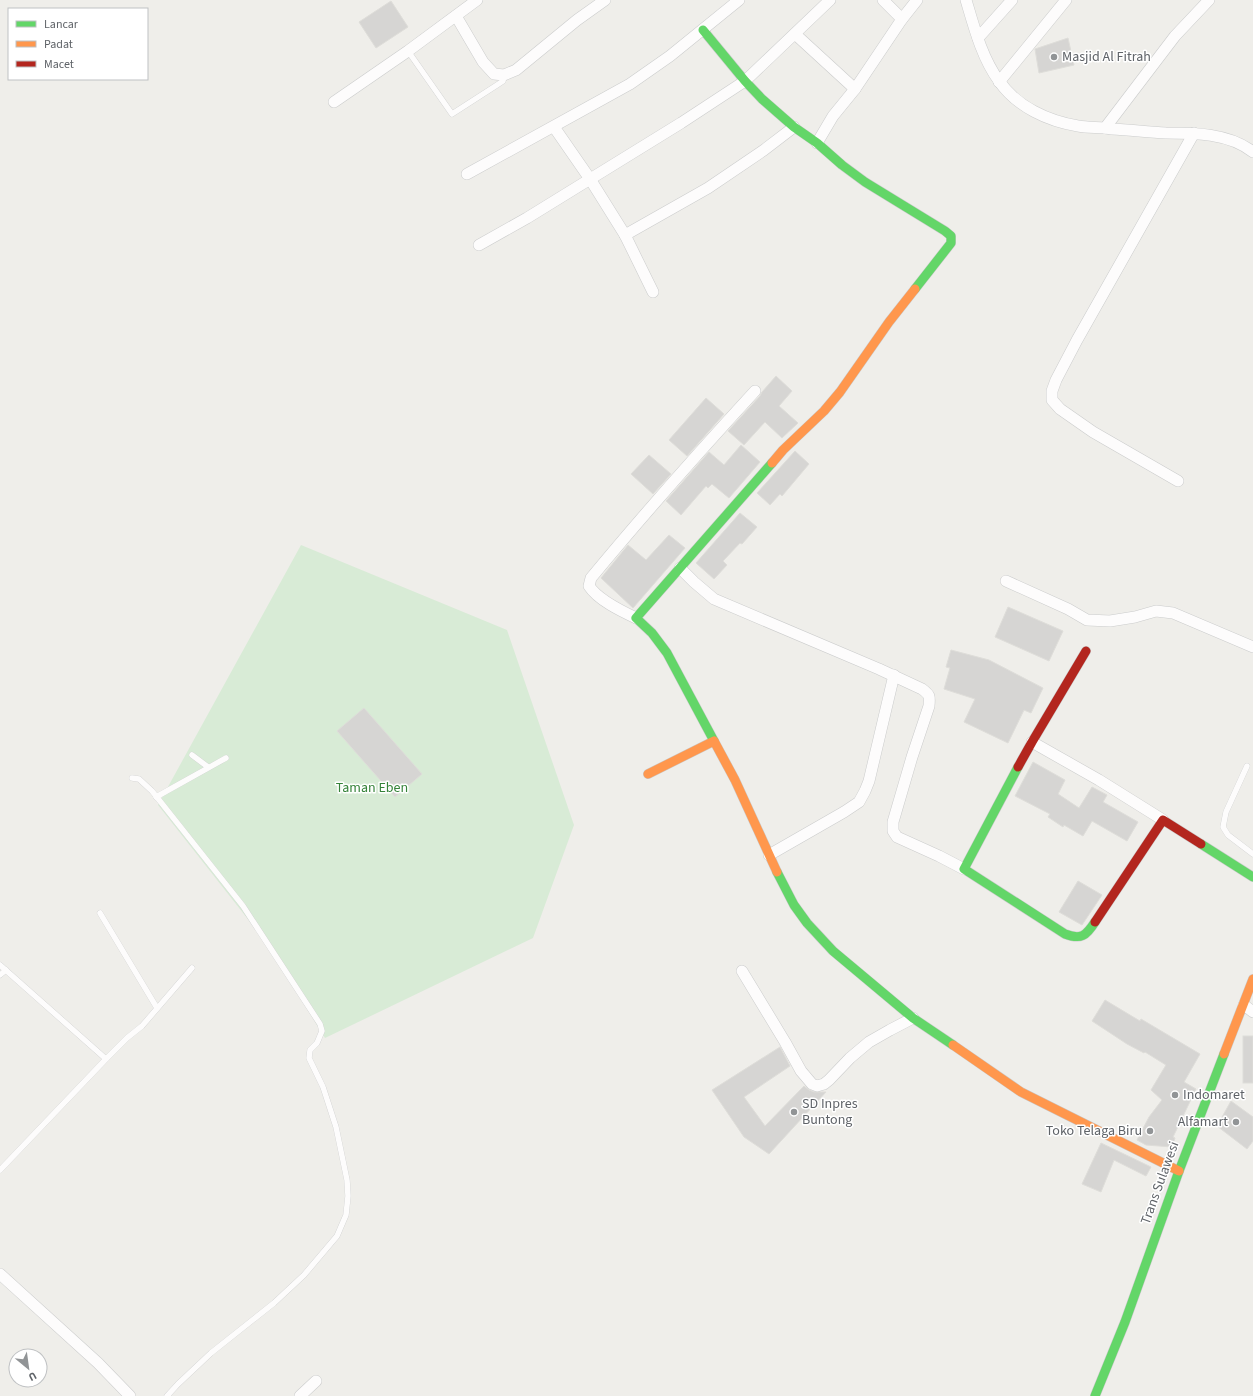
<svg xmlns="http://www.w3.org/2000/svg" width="1253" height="1396" viewBox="0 0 1253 1396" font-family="'Source Sans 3',sans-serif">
<rect width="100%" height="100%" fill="#efeeea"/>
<!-- green -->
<polygon fill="#d8ebd6" points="301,545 507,630 574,825 533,938 325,1038 265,941 158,805"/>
<!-- building -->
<g fill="#d6d5d3" stroke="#deddd9">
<polygon points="391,1 408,27 376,48 359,22"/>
<polygon points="1068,38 1074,65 1039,73 1035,49"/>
<polygon points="776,376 792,391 779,406 798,423 782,438 765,422 744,445 728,431 760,396 762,392"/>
<polygon points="706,398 724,414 687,456 669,440"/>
<polygon points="741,445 760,462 729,498 712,484 708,488 706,486 681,515 666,501 709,452 724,465"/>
<polygon points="795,451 809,464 782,496 780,494 770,505 757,493"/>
<polygon points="649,455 671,474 653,494 631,474"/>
<polygon points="740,513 757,527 742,544 740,543 723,561 727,565 714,579 696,563"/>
<polygon points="669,535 685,548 633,608 601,578 628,545 646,560"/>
<polygon points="1008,607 1063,631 1049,661 995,637"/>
<polygon points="951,650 989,660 1043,688 1031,713 1024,710 1008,743 964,722 975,699 944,689 950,668 946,667"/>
<polygon points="364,708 422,774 395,797 337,731"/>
<polygon points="1033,762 1065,780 1058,794 1079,808 1092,787 1107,795 1103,802 1138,822 1127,841 1092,821 1083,836 1064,825 1063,827 1048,817 1050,814 1015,796"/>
<polygon points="1078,881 1102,895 1082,925 1059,912"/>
<polygon points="1105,1000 1140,1021 1141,1019 1200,1054 1184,1082 1196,1089 1173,1137 1175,1138 1172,1147 1146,1145 1137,1140 1149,1117 1162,1100 1151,1090 1166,1065 1145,1052 1144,1053 1127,1044 1092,1021"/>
<rect x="1243" y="1036" width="10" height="47"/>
<polygon points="780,1047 790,1066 744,1097 765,1126 804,1086 809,1090 814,1092 826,1092 769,1154 744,1137 712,1090"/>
<polygon points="1231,1101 1253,1117 1253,1141 1247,1149 1217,1126"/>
<polygon points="1101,1143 1151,1167 1146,1176 1114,1160 1101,1192 1082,1184"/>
</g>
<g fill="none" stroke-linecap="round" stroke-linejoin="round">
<defs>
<g id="lane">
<polyline points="408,51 452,114 497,85 503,81 504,75"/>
<polyline points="192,755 208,767"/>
<polyline points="1247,766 1226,812 1223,827 1228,835 1253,854"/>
<polyline points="132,778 139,779 152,791 243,906 320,1024 322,1031 317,1043 310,1050 309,1058 323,1087 336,1127 347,1180 348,1196 346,1215 337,1236 304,1275 274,1303 211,1353 178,1384 167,1396"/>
<polyline points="156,797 226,758"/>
<polyline points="100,913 157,1008"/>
<polyline points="0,965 106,1059"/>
<polyline points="0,975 6,970"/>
<polyline points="0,1170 106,1059 127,1038 142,1026 192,968"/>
</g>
<g id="street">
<polyline points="883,0 902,19"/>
<path d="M966,0C974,27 982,58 999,81C1017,107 1048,121 1078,126C1089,128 1101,127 1112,129C1130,130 1148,132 1166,133C1194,133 1229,133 1253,152"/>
<polyline points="456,16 483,62 494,74 504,75 516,70 577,20 605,0"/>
<polyline points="795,34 855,89"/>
<polyline points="978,38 1012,0"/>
<polyline points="999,82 1066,0"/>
<polyline points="334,102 408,51 477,0"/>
<polyline points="554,127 590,179 625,235 708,188 764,150 794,127"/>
<polyline points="1105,128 1175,36 1209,0"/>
<polyline points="817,143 833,116 855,89 902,19 917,0"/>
<polyline points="467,174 630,84 670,56 739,0"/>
<polyline points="625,235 653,292"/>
<polyline points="479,245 527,218 681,123 745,81 830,0"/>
<polyline points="1178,481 1093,432 1060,409 1052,400 1052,391 1056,380 1077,340 1194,133"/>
<path d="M680,568L694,582L714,599L879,669L922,689C930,695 930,696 929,706L912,757L893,822V831L897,837L939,856L964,869"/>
<polyline points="1006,581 1068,609 1087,620 1110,621 1135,617 1156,611 1173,613 1253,647"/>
<path d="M636,618C621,611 598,600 589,586L591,578C644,514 699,452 755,391"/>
<polyline points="1032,742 1099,780 1163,820"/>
<polyline points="769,855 844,812 859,802 865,791 869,781 894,675"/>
<polyline points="742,971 785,1042 801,1071 812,1084 817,1086 824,1084 829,1080 850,1058 869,1042 890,1030 913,1018"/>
<polyline points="1244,1005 1253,1012"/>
<polyline points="0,1274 98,1363 130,1396"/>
<polyline points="300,1396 316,1381"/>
</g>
<g id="fast">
<polyline points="703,30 745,81 762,99 794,127 817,143 842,165 865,182 945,231 951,236 951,243 915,289"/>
<polyline points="714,741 667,653 652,633 636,618 772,463"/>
<path d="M1018,767L964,869L1065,934C1081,940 1086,936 1095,922"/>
<polyline points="1201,844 1253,877"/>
<polyline points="777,872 794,905 807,923 833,951 913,1018 953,1045"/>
<polyline points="1095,1396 1125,1322 1179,1171 1224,1054"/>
</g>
<g id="slow">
<polyline points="772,463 783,450 824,411 840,392 889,322 915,289"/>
<polyline points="648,774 714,741 735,780 777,872"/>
<polyline points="953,1045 1021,1092 1179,1171"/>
<polyline points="1224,1054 1253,979"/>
</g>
<g id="jam">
<polyline points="1018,767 1032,742 1086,651"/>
<polyline points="1095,922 1163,820 1201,844"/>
</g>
</defs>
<!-- lane casing -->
<use href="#lane" stroke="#cbcccc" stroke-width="6"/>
<!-- street casing -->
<use href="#street" stroke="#cbcccc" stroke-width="12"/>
<!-- fast casing -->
<use href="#fast" stroke="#cacacb" stroke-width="10"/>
<!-- slow casing -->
<use href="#slow" stroke="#cacacb" stroke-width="10"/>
<!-- jam casing -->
<use href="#jam" stroke="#cacacb" stroke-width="10"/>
<!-- lane -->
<use href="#lane" stroke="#fdfcfc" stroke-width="5.5"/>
<!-- street -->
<use href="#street" stroke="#fdfcfc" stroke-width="11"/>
<!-- fast -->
<use href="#fast" stroke="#63d668" stroke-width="9"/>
<!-- slow -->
<use href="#slow" stroke="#ff974d" stroke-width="9"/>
<!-- jam -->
<use href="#jam" stroke="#b3261e" stroke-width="9"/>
</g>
<!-- markers -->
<g fill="#919496" stroke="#fff" stroke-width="1.5">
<circle cx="1054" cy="57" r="4"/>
<circle cx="1175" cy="1095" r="4"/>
<circle cx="794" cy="1112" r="4"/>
<circle cx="1236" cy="1122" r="4"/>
<circle cx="1150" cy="1131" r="4"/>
</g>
<g text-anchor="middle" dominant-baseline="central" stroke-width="3" stroke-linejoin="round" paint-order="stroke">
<!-- poi labels -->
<g font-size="14" fill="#5f6368" stroke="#fff" text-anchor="start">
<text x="1062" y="57">Masjid Al Fitrah</text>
<text x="1183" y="1095">Indomaret</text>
<text x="802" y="1104">SD Inpres<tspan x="802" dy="16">Buntong</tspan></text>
<text x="1228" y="1122" text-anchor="end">Alfamart</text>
<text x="1142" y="1131" text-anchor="end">Toko Telaga Biru</text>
</g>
<!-- park labels -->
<g font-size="14" fill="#348238" stroke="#fff">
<text x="372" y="788">Taman Eben</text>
</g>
<!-- street labels -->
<g font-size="14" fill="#5f6368" stroke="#fff">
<text transform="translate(1160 1183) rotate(-70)">Trans Sulawesi</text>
</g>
</g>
<!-- legend -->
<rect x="8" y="8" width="140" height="72" fill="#ffffff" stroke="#bfc1c3"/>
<rect x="16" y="21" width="20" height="6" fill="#63d668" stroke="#bfc1c3"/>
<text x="44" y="28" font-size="12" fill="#5f6368">Lancar</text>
<rect x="16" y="41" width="20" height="6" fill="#ff974d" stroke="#bfc1c3"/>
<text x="44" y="48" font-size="12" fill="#5f6368">Padat</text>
<rect x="16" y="61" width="20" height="6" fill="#b3261e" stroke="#bfc1c3"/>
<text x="44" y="68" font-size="12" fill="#5f6368">Macet</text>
<!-- north arrow -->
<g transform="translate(28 1368) rotate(151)"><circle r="19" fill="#ffffff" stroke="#bfc1c3"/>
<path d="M0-3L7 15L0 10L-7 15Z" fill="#919496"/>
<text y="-6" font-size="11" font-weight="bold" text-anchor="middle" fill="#5f6368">U</text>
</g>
</svg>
